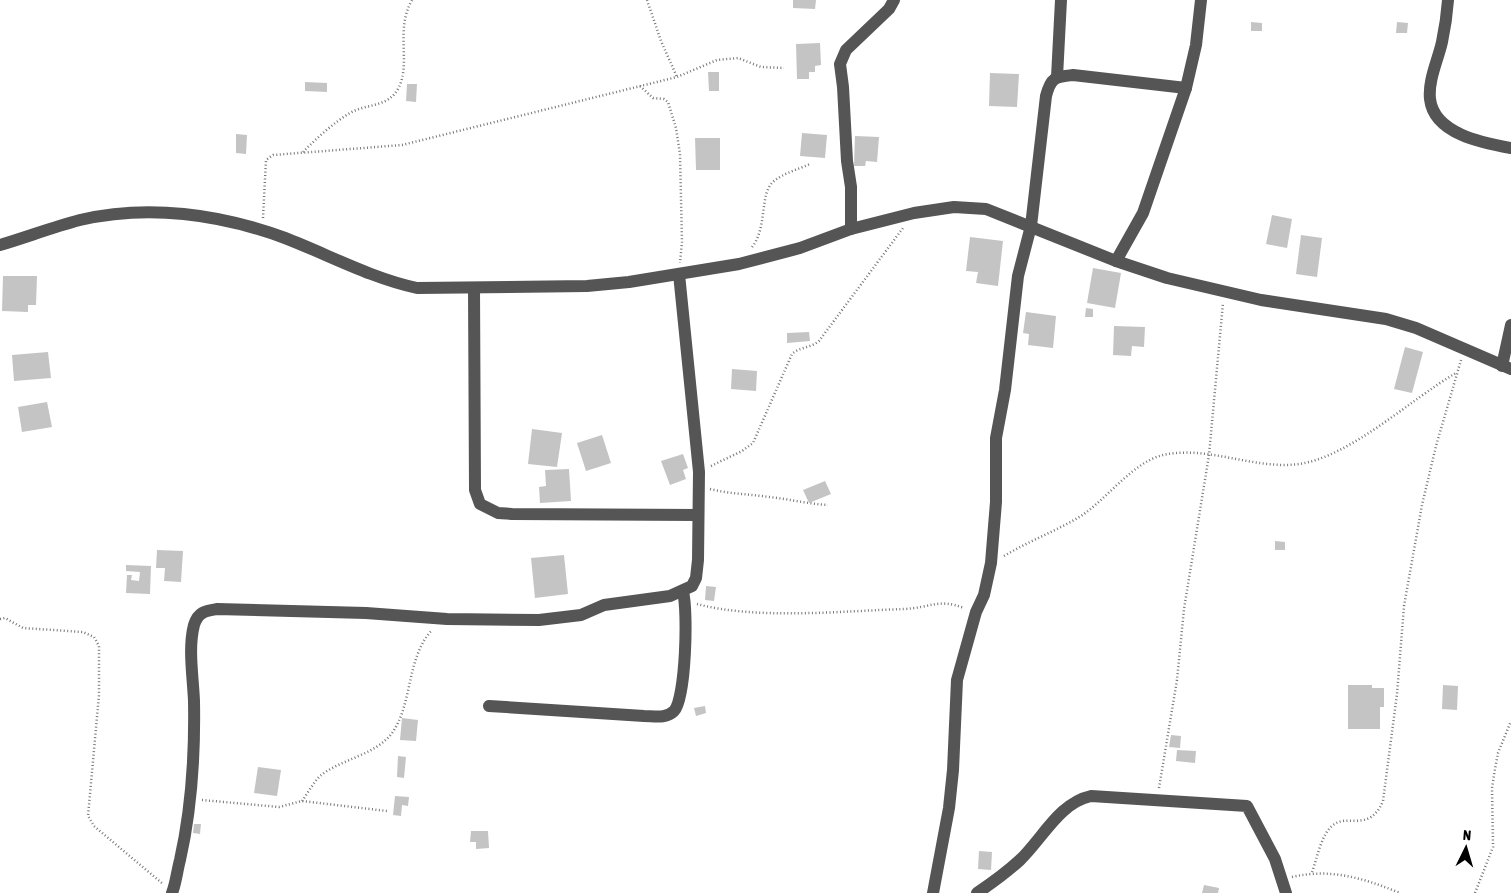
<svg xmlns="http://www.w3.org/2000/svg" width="1511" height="893" viewBox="0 0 1511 893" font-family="'Asap Condensed',sans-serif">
<rect width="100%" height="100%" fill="#fff"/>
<!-- building -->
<g fill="#c4c4c4">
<polygon points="793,0 816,0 815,9 793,8"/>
<polygon points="1251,22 1262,23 1262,31 1251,31"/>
<polygon points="1397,22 1408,23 1407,33 1396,33"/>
<polygon points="820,43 821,65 815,66 815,72 809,72 809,79 797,79 796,44"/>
<polygon points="708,72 719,72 719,91 709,91"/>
<polygon points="990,73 1019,74 1017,107 989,106"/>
<polygon points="305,82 327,83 327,92 305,91"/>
<polygon points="407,84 417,84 416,102 406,101"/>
<polygon points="802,133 827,135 825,158 800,156"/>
<polygon points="236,134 247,135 246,154 236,153"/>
<polygon points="855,136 879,137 877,162 866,161 865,166 854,166"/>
<polygon points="695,138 720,138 720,170 696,170"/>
<polygon points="1272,215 1292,219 1287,248 1266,244"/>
<polygon points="1301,235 1322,238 1317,277 1296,274"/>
<polygon points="970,237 1003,241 998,286 976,283 978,272 966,271"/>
<polygon points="1093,268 1121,273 1115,308 1087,303"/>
<polygon points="3,276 37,276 36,305 28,305 28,312 2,311"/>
<polygon points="1086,308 1093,309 1093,317 1085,317"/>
<polygon points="1026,312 1056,316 1053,348 1028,345 1029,334 1023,333"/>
<polygon points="1114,326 1145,327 1144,347 1132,346 1131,356 1113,355"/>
<polygon points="809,332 810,341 787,343 787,333"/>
<polygon points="1405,347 1423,352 1412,393 1394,389"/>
<polygon points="48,352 51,378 14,381 12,355"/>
<polygon points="732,369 757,371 756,391 731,389"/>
<polygon points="47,402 52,427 22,432 18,407"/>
<polygon points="532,429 562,433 557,467 528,464"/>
<polygon points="602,435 611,463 586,471 577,443"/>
<polygon points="683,454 688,468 683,470 686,479 670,485 661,461"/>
<polygon points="569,469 571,501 540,503 539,487 546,486 545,470"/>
<polygon points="825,481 831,494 809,503 803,490"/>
<polygon points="1275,541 1285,542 1285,550 1275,550"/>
<polygon points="157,550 183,551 181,582 164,581 165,568 156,568"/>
<polygon points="564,555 568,594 535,598 531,558"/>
<polygon points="126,565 151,566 150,594 126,593 127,575 132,575 131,580 139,581 140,572 126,571"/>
<polygon points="706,586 716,587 714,601 705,600"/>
<polygon points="1348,685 1372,685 1372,688 1384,688 1384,707 1380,707 1380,729 1348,729"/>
<polygon points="1443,685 1458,686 1457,710 1442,709"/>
<polygon points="705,706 706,713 696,716 694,708"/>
<polygon points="402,718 418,720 416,741 400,740"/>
<polygon points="1171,735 1181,736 1180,748 1169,747"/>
<polygon points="1177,750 1196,751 1195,763 1176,761"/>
<polygon points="398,756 406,757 404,778 397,777"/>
<polygon points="258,767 281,770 277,796 254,793"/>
<polygon points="395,796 409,797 408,806 402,805 401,816 393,815"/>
<polygon points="194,824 201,824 200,834 193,833"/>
<polygon points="471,831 488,831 489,848 476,849 476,842 470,842"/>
<polygon points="979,851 992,852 991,870 978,869"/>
<polygon points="1204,885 1219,888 1218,893 1202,893"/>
</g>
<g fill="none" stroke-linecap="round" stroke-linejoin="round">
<!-- path -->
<g stroke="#777" stroke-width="2.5" stroke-dasharray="1 2.5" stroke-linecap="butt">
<polyline points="647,0 661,41 677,77"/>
<polyline points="640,86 653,98 664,99 668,102 676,128 680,154 682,242 680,263"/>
<path d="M303,152C317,138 333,123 350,113C367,103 389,108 399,87C411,62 395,30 412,0"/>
<polyline points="263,218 266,160 273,155 402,145 677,77 717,60 738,58 761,67 784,68"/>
<path d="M752,247C768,227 759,193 774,181C784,173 799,169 810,164"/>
<path d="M711,466L742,451L753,443L792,354C799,347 811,348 819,341L903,228"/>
<path d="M710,489C730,494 749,494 769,497C789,499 808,504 828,505"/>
<path d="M1004,556C1029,541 1056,531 1081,516C1107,499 1133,462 1163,455C1208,445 1254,470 1299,464C1350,457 1411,399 1456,373"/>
<path d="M697,604C757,620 842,611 904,609C930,608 938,598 964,608"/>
<polyline points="0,619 5,618 23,628 83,632 94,637 99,646 99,695 88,816 94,826 163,884"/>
<polyline points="1159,788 1177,680 1184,609 1209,455 1223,303"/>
<polyline points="202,800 279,807 302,801 387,811"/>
<path d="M302,801C308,793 313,783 320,776C341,759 376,755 392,733C413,704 406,658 432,630"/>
<path d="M1312,872C1317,859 1321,835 1332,826C1347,812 1369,834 1383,801L1397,694L1404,606L1422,505L1436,446L1461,360"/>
<path d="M1292,877C1331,868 1363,878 1400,893"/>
<polyline points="1475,893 1493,847 1492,788 1495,769 1498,753 1511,721"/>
</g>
<!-- minor -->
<g stroke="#555" stroke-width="12">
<path d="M1448,0C1447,14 1445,28 1442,42C1438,60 1428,80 1430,99C1434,134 1483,143 1511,148"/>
<polyline points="1057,77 1061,0"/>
<polyline points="851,229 851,187 847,161 843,87 840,64 846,50 889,9 894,0"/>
<path d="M0,245C27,237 53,227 80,220C148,204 220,214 285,238C329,255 371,278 417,288L587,286L629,282L739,264L800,248L851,229L914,213L954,207L986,209L1116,261L1167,278L1261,300L1386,319L1416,328L1511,369"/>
<polyline points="1116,261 1143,213 1186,88 1196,45 1201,0"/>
<polyline points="474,288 475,490 480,504 498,513 512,514 698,515"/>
<polyline points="1502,366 1511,325"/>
<path d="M489,706L644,716C654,716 666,719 674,711C686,698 688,610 683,592"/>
<path d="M172,893C176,883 177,871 180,860C192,807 195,755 194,701C193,677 188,648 194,625C198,612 205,611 217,609L366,613L447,619L539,620L581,615L604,605L670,596L692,586L696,578L698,560L699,472L679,274"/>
<path d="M933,893L949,808L953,770L957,680L976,612L984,595L991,563L996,502V438L1005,390L1018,276L1031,226L1046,96C1051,77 1055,77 1073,75L1186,88"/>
<path d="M977,893C992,883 1007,872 1020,860C1043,838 1059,803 1091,796L1247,806L1275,859L1286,893"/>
</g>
</g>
<!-- north arrow -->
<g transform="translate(1466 848) rotate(5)" stroke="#ffffff" stroke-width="4" paint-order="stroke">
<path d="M0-4L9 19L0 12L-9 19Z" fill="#000000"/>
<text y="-8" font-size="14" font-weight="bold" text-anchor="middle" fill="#000000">N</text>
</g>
</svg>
